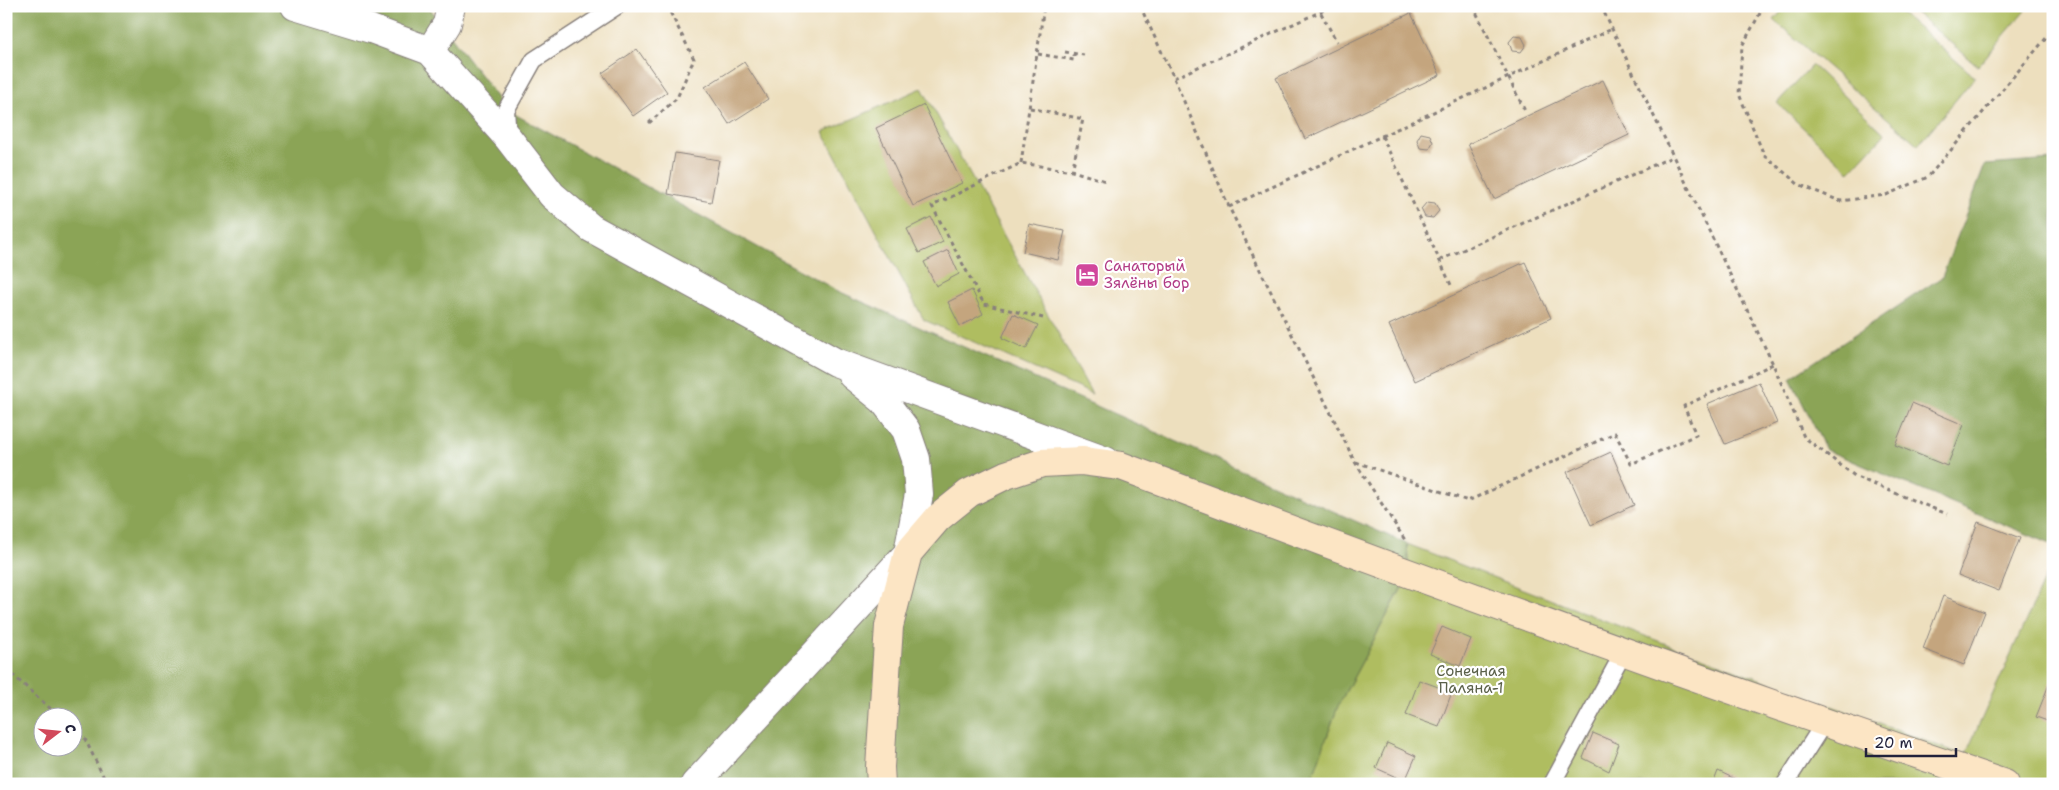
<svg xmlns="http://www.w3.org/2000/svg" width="2059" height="790" viewBox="0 0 2059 790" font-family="'Shantell Sans',sans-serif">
<rect width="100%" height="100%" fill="#fff"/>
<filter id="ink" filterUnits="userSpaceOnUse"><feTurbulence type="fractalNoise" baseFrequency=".02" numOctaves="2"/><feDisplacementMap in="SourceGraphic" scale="10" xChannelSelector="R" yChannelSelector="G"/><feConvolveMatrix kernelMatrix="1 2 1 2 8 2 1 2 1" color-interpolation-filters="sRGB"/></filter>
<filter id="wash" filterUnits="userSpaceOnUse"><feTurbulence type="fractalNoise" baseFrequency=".0096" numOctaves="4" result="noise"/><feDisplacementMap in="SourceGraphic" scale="20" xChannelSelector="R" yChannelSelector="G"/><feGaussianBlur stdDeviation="1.12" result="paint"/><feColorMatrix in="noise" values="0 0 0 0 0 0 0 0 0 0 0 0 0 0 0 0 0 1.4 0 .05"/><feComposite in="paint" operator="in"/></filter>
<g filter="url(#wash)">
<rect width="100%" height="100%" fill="#eddfbe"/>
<!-- green -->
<g fill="#afbd60" stroke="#68704e">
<polygon points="1786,6 1893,6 1975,77 1918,145 1774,20"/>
<polygon points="1915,6 2029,6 1978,66 1912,10"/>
<polygon points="1812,65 1885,134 1850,172 1777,103"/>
<polygon points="922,88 1092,394 924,320 823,132"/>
<polygon points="1407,544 1645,636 1965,756 2053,560 2053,784 1310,784 1338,706 1409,575"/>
</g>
<!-- forest -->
<g fill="#8ba456" stroke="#566348" fill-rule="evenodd">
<path d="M6,6H428L507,110L838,291L1407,544L1409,574L1338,706L1310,784H6ZM42,718H72V748H42Z"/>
<polygon points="2053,160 2053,545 1826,450 1790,378 1942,277 1985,165"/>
</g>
<g id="blocks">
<!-- building -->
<g fill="#c4a57e">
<polygon points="1411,13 1440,75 1305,139 1276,78"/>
<polygon points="1514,36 1522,37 1526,45 1521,52 1512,51 1509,42"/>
<polygon points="637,49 667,92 633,116 602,73"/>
<polygon points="744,62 768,99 729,124 705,87"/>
<polygon points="1603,80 1629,135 1494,199 1468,144"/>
<polygon points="924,105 962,183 913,206 876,128"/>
<polygon points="1421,133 1430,135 1433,142 1429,149 1420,148 1417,140"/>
<polygon points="675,153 719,160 711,202 668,194"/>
<polygon points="1427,202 1435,203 1439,211 1433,218 1425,217 1421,209"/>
<polygon points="931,217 943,242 919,253 907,229"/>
<polygon points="1029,224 1065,231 1058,260 1023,252"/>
<polygon points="948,250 959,274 936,286 924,262"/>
<polygon points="1525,262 1551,318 1415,381 1389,325"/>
<polygon points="972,290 983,314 960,326 948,302"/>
<polygon points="1013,314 1038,325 1026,349 1002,338"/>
<polygon points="1759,382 1777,423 1725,444 1707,404"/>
<polygon points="1912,403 1964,425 1947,466 1895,445"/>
<polygon points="1611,452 1634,505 1591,525 1567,472"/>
<polygon points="1978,522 2020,538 1999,591 1958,575"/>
<polygon points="1943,596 1985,612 1964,665 1923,649"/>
<polygon points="1442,627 1471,639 1460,666 1430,654"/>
<polygon points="1419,680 1452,692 1439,727 1406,715"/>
<polygon points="2050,682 2053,683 2053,723 2036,717"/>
<polygon points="1593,733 1619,744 1609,771 1583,758"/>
<polygon points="1387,743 1416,756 1405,781 1376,768"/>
<polygon points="1718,771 1746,784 1713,784"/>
</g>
</g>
</g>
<g filter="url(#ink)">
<use href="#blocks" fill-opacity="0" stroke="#88807c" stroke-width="1"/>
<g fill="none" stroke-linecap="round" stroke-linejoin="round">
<defs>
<g id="lane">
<polyline points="508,138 506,110 534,60 617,6"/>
<polyline points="1552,784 1624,651"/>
<polyline points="1785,784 1824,723"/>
</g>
<g id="street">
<polyline points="295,6 371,29 430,51 508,138 552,195 591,228 835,362 1106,461"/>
<polyline points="430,51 447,24 451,6"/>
<polyline points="695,784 908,553 919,494 916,459 906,430 883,400 852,375"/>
</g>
<path id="secondary" d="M881,784L880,767L889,626L908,553L938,518L969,493L1006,475L1042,463L1082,461L1121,466C1414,577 1708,684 2005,784"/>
</defs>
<!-- lane casing -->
<use href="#lane" stroke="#88807c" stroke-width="19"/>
<!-- street casing -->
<use href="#street" stroke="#88807c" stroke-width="30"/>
<!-- secondary casing -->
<use href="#secondary" stroke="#88807c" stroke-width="30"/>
<!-- path -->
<g stroke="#88807c" stroke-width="3" stroke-dasharray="4 4" stroke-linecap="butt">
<polyline points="997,6 998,9 1006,6"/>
<polyline points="1140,6 1174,78 1229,207 1355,462 1405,540"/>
<polyline points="1317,6 1337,42"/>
<polyline points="1473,6 1526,113"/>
<polyline points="1601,6 1773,364 1804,437 1856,477 1947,514"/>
<polyline points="1764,6 1742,46 1739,94 1764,155 1798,184 1840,201 1886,195 1928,177 2053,30"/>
<polyline points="1065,52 1084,55"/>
<polyline points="1038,54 1074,60 1074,54"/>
<polyline points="1174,78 1333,6"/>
<polyline points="1030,108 1083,119 1072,171"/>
<polyline points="649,123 677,98 694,59 667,6"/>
<polyline points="1382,136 1451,285"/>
<polyline points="1021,163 1044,6"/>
<polyline points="1229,207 1612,29"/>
<polyline points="1440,260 1674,156"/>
<polyline points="1043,318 984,304 932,206 1021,163 1072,171 1106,181"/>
<polyline points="1356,462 1468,501 1615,433 1631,464 1696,435 1684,406 1773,364"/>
<polyline points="6,669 61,718"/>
<polyline points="72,728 85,739 107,784"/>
</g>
<!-- lane -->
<use href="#lane" stroke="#fff" stroke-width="16"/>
<!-- street -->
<use href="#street" stroke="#fff" stroke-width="28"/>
<!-- secondary -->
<use href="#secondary" stroke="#fce5c4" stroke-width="28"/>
</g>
</g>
<!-- icons -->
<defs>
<symbol id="hotel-square" viewBox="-11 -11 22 22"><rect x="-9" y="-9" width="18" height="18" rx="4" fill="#d1479c" stroke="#fff"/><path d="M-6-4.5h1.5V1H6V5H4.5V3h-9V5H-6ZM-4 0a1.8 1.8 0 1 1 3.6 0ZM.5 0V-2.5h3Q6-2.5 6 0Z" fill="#fff"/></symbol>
</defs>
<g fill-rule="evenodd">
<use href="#hotel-square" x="1073" y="261" width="28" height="28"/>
</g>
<g text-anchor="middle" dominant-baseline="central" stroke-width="4.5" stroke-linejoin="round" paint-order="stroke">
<!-- hotel labels -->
<g font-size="15" fill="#b23c85" stroke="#fff" text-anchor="start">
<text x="1104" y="266">Санаторый<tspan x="1104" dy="17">Зялёны бор</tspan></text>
</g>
<!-- park labels -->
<g font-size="15" fill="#5a604a" stroke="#fff">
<text x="1471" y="671">Сонечная<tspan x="1471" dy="17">Паляна-1</tspan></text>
</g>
</g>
<!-- margin -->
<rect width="2059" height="790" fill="none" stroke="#fff" stroke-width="25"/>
<!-- north arrow -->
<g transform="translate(58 732) rotate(74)"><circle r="24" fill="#ffffff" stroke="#a7a7b1"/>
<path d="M0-4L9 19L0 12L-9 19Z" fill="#d1495b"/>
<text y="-8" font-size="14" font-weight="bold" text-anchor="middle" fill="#22223b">С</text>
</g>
<!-- scale -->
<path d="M1866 748v8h90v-8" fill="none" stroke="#22223b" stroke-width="2.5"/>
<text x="1874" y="748" font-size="15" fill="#22223b" stroke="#ffffff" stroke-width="4" paint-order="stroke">20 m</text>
</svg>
